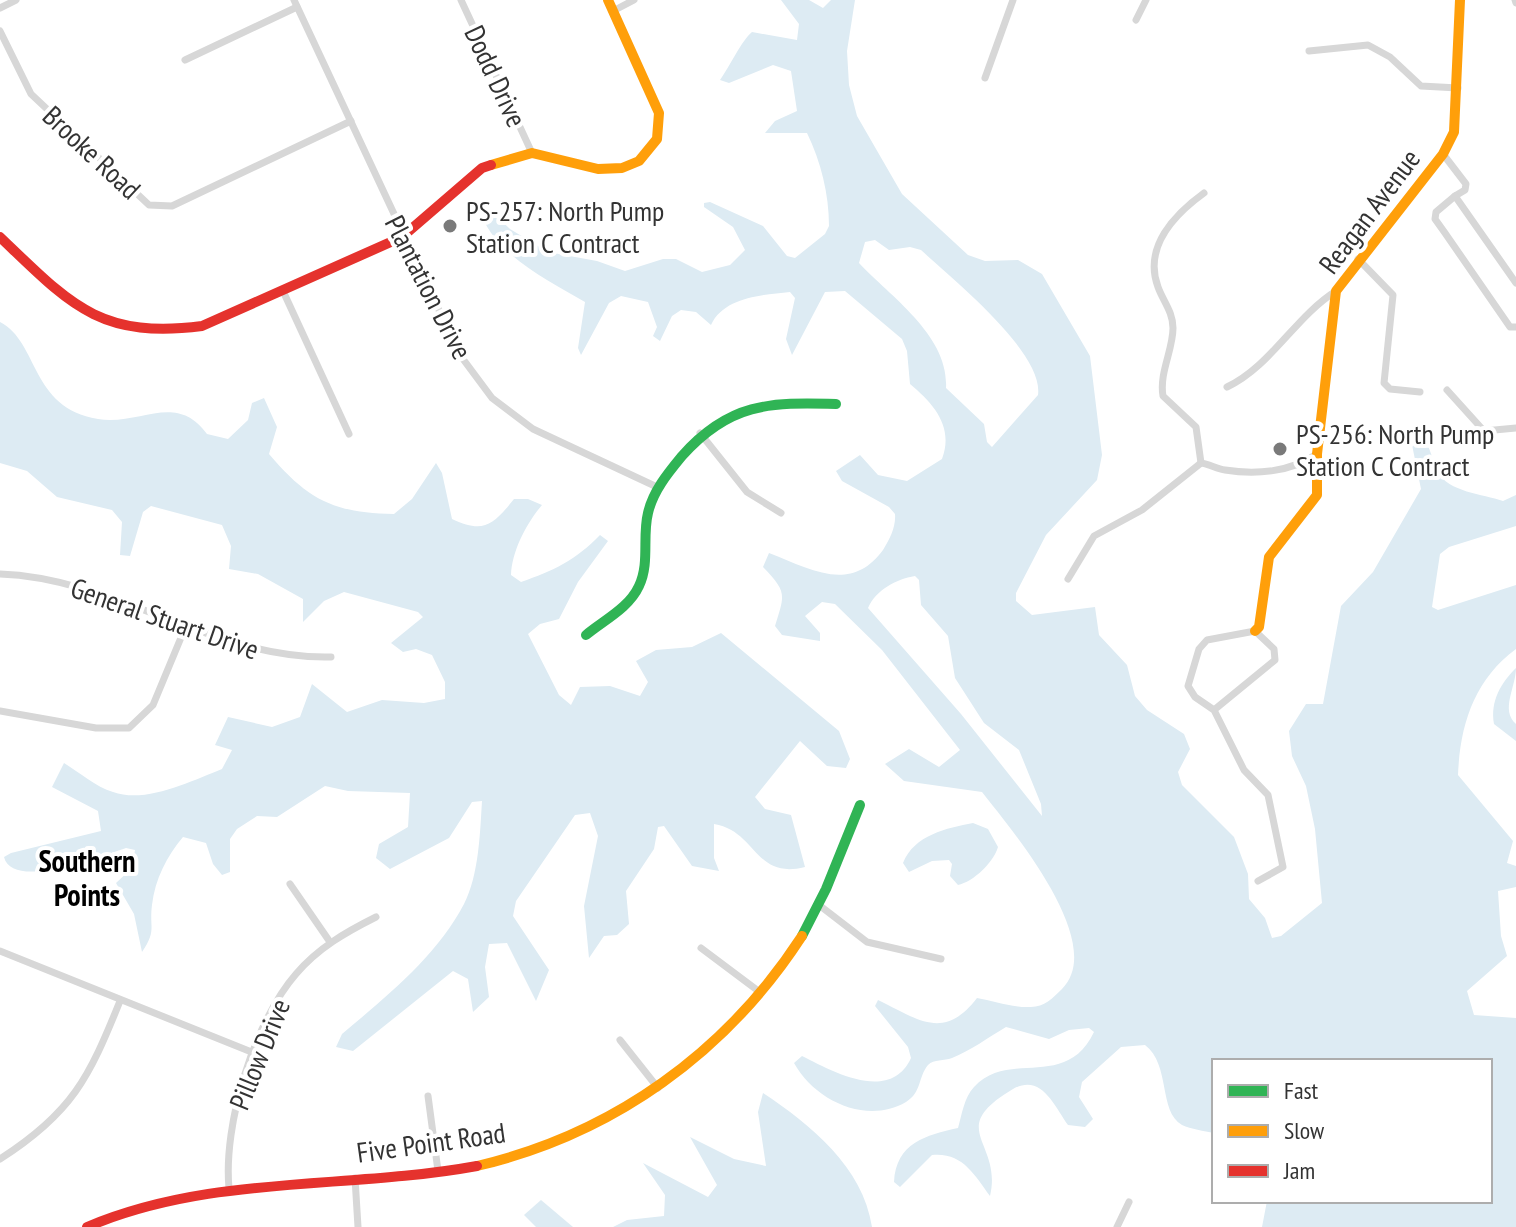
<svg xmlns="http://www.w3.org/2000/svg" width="1516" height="1227" viewBox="0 0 1516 1227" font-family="'PT Sans Narrow',sans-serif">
<rect width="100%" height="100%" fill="#fff"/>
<!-- water -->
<g fill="#ddebf3" fill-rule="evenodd">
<path d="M781,0H809L823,8L831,0H855L847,51L849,85L857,116L902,194L968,255L985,261L1018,260L1042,274L1090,356L1102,455L1097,480L1046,535L1016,593V601L1032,615L1095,607L1099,635L1127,665L1135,696L1147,710L1184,734L1190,749L1178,772L1182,785L1234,837L1248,874L1249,899L1265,918L1272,938L1281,936L1322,903L1315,829L1306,786L1292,756L1289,731L1306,704H1323L1341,606L1373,572L1421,489L1410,435L1418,431C1430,442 1431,458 1438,472C1448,492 1483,494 1503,501L1516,495V526L1449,547L1440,554L1432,607L1438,610L1516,585V649C1474,680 1460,725 1458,775L1513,841L1507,863L1516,866V887L1498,891L1501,936L1507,956L1467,991L1474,1015L1516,1018V1227H1262L1267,1201H1490V1061H1214V1133C1204,1131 1191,1129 1182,1125C1158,1111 1171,1065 1145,1045L1121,1047L1082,1082L1079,1097L1093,1119L1085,1127L1068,1125C1054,1105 1041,1073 1013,1089C944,1130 1003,1141 990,1196C974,1174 962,1152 932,1155L900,1187L894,1182C896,1143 926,1135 958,1128C962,1114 964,1098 974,1087C1009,1049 1066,1091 1094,1032L1089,1028L1069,1030L1049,1039L1006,1027C989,1037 970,1051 952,1058C944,1061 934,1059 928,1065C918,1077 922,1092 906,1102C867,1125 815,1101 794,1063L802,1056C832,1071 890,1104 911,1058L908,1047L875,1006L878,1000C919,1020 944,1041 977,998C994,1001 1014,1008 1031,1007C1044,1007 1053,998 1062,989C1108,943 1011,829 982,792L904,781L885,764L909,749L939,767L960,750L882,650L835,604L822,602L805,616L820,633V641L782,635L775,626C785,594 787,592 763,567L769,553C810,569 851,594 883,550C890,539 896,527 895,514L889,507L842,481L836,471L860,455L878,475L907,481L942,459C954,427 934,404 910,384L907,351L902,339L845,291L825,292L792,355L786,339L795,298L790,292C762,295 724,297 711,325L696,312L681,310L672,316L660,341L653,336L657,327L648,302L621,296L609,303L581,355L578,348L585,302C548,280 492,254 479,208L485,205L510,229L548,252L597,261L625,271L663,259H676L702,272L730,265L745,250L733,227L704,207V203L710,202L763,226L787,256L795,258L825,234L829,226C829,194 821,162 807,133H765L775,121L797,111L791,71L773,65L729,83L720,80C730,66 742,40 752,32L797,40L799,24ZM875,240L889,250L910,247L921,250C951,278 1044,352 1038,395L992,447L987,442L984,424L946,388C949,336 892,298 859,263L865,242ZM915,576L919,580L921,605L948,636L955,678L984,723L1019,750L1041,804L1042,816L961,714L868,608C876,590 896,579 915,576Z"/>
<path d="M0,322C39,342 30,408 98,419C140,426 176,391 207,434L228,439L248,420L252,403L264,398L277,427L269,454C308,500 334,513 394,514L412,499L436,463L442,473L452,519C484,534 493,525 514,499H528L542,505C526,524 512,551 511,575L521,582C553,571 576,560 600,535L608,541L578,582L559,619L540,624L528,634L559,695L571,705L580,687L610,686L640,696L648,682L636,661L656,650L692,647L721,633L839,731L850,759L846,768L827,766L800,741L755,797L765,809L791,815L805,867C754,880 757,831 714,824V858L719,871L692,866L664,826L658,827L654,849L626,891L629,924L617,935L604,936L589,958L584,906L598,836L590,813L575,815L516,901L513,916L549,970L536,1001L507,943L489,944L485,967L489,997L473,1012L468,979L453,971L353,1051L336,1047L342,1034C386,997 437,956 464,904C479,875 480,833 482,801L472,802L449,838L390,869L376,858L379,844L408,827L410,793L348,791L325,786L277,817L257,816L237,829L230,839V872L222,875L213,864L206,843L183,837C167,856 155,879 152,905C149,928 157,930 142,952L134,914L116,883L132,868L135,850L126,848C102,856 12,891 4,857L11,853L101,831L98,811L52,787L64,763C79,772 96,787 113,792C146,804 191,781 222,769L232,750L215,745L228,717L272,727L300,717L312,684L347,712L382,700L424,703L445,699V682L432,655L416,649L403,652L391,643L423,617L418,612L344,592L324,601L303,622V599L258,574L229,569L231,546L222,525L151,506L143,512L130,556L120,555L122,522L112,510L57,497L27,471L0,463Z"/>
<path d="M1516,668C1516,687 1500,710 1516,724V741L1494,724C1490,701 1501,683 1516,668Z"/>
<path d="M973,823L988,829L998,847C994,862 973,882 958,885L950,876L952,864L949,860L932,861L909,872L903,863C914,835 947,828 973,823Z"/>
<path d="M763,1093C811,1125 863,1167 872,1227H613L627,1220L664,1216L665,1195L643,1163L708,1197L717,1185L690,1137L734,1159L766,1166L758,1112Z"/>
<polygon points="541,1200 573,1227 536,1227 524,1215"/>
</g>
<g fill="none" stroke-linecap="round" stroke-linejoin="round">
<!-- street -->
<g stroke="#d7d7d7" stroke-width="7">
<polyline points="294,0 460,355 492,398 533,429 657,487"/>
<polyline points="461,0 532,153"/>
<polyline points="1515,0 1516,3"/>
<polyline points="0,8 16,0"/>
<polyline points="613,11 634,0"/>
<polyline points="1136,20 1146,0"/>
<polyline points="0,31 31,94 149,205 172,206 351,121"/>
<polyline points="1309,51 1368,45 1390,57 1421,86 1458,88"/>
<polyline points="185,60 297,7"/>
<polyline points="985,78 1013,0"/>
<polyline points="1443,154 1466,184 1465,190 1455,196"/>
<polyline points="1358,259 1393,295 1384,383 1390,389 1420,392"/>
<polyline points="1516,283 1455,196 1436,212 1435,219 1445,233 1510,327 1516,327"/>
<polyline points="283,291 349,434"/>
<path d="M1227,387C1271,366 1295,317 1336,291"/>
<polyline points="1447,390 1484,431 1516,428"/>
<polyline points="700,433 747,492 781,513"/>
<path d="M1201,463L1196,427L1163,396C1159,373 1173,350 1173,328C1173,312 1163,301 1158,287C1143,247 1175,214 1204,193"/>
<path d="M1201,463C1209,464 1217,469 1225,470C1256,475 1291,472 1317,454"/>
<path d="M0,574C117,578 213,660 331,657"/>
<polyline points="1068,579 1094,536 1142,510 1201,463"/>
<polyline points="1214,710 1275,660 1274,649 1255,631 1207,640 1199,649 1188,686 1195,697 1214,710 1244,770 1268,795 1283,867 1258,881"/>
<polyline points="0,711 96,728 129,728 153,705 185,628"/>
<polyline points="290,884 330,942"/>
<polyline points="819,905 867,942 941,959"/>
<polyline points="701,948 761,993"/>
<polyline points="0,951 254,1053"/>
<polyline points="620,1040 658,1088"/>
<polyline points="428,1096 438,1171"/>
<path d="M0,1159C72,1113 89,1078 120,1001"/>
<polyline points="355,1178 358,1227"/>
<path d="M229,1188C223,1125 254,1022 296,974C318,948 346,932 376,917"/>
<polyline points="1117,1227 1129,1202"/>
</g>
<!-- fast -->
<g stroke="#30b455" stroke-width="10">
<path d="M586,635C604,620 629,608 639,586C650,563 642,537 648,513C653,491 668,473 682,456C729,403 769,402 836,404"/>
<polyline points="802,936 826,889 860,805"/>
</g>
<!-- slow -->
<g stroke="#ff9f0a" stroke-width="10">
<polyline points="491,165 532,153 598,169 622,168 639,161 657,139 659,113 608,0"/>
<polyline points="1255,631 1259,627 1269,557 1317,495 1317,454 1336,291 1443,154 1454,132 1460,0"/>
<path d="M477,1166C613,1134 726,1053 802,936"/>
</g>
<!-- jam -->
<g stroke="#e5322d" stroke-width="10">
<path d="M0,237C70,304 99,339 202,326L402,237L482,168L491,165"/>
<path d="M87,1227C212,1174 346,1190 477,1166"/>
</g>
</g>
<!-- markers -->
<g fill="#7a7a7a" stroke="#fff" stroke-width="3">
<circle cx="450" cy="226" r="8"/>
<circle cx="1280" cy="449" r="8"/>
</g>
<g text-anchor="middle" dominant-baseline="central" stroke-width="8" stroke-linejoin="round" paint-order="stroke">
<!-- street labels -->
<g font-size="28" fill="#333" stroke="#fff">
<text transform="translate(496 76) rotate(65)">Dodd Drive</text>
<text transform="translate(92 152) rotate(43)">Brooke Road</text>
<text transform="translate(1369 211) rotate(-53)">Reagan Avenue</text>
<text transform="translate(429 287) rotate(63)">Plantation Drive</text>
<text transform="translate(165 618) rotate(19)">General Stuart Drive</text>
<text transform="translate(259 1054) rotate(-68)">Pillow Drive</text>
<text transform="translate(431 1142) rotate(-8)">Five Point Road</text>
</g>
<!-- poi labels -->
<g font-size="28" fill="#333" stroke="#fff" text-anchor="start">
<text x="466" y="210">PS-257: North Pump<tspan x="466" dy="32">Station C Contract</tspan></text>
<text x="1296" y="433">PS-256: North Pump<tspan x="1296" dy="32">Station C Contract</tspan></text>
</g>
<!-- neighbourhood labels -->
<g font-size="30" font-weight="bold" fill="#000" stroke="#fff">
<text x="87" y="860">Southern<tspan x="87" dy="34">Points</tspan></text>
</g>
</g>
<!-- legend -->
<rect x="1212" y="1059" width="280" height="144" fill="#ffffff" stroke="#adadad" stroke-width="2"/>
<rect x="1228" y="1085" width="40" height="12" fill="#30b455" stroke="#adadad" stroke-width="2"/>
<text x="1284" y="1099" font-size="24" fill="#333333">Fast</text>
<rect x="1228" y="1125" width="40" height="12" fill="#ff9f0a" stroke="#adadad" stroke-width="2"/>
<text x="1284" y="1139" font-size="24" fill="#333333">Slow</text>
<rect x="1228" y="1165" width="40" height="12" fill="#e5322d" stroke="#adadad" stroke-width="2"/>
<text x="1284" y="1179" font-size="24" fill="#333333">Jam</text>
</svg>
